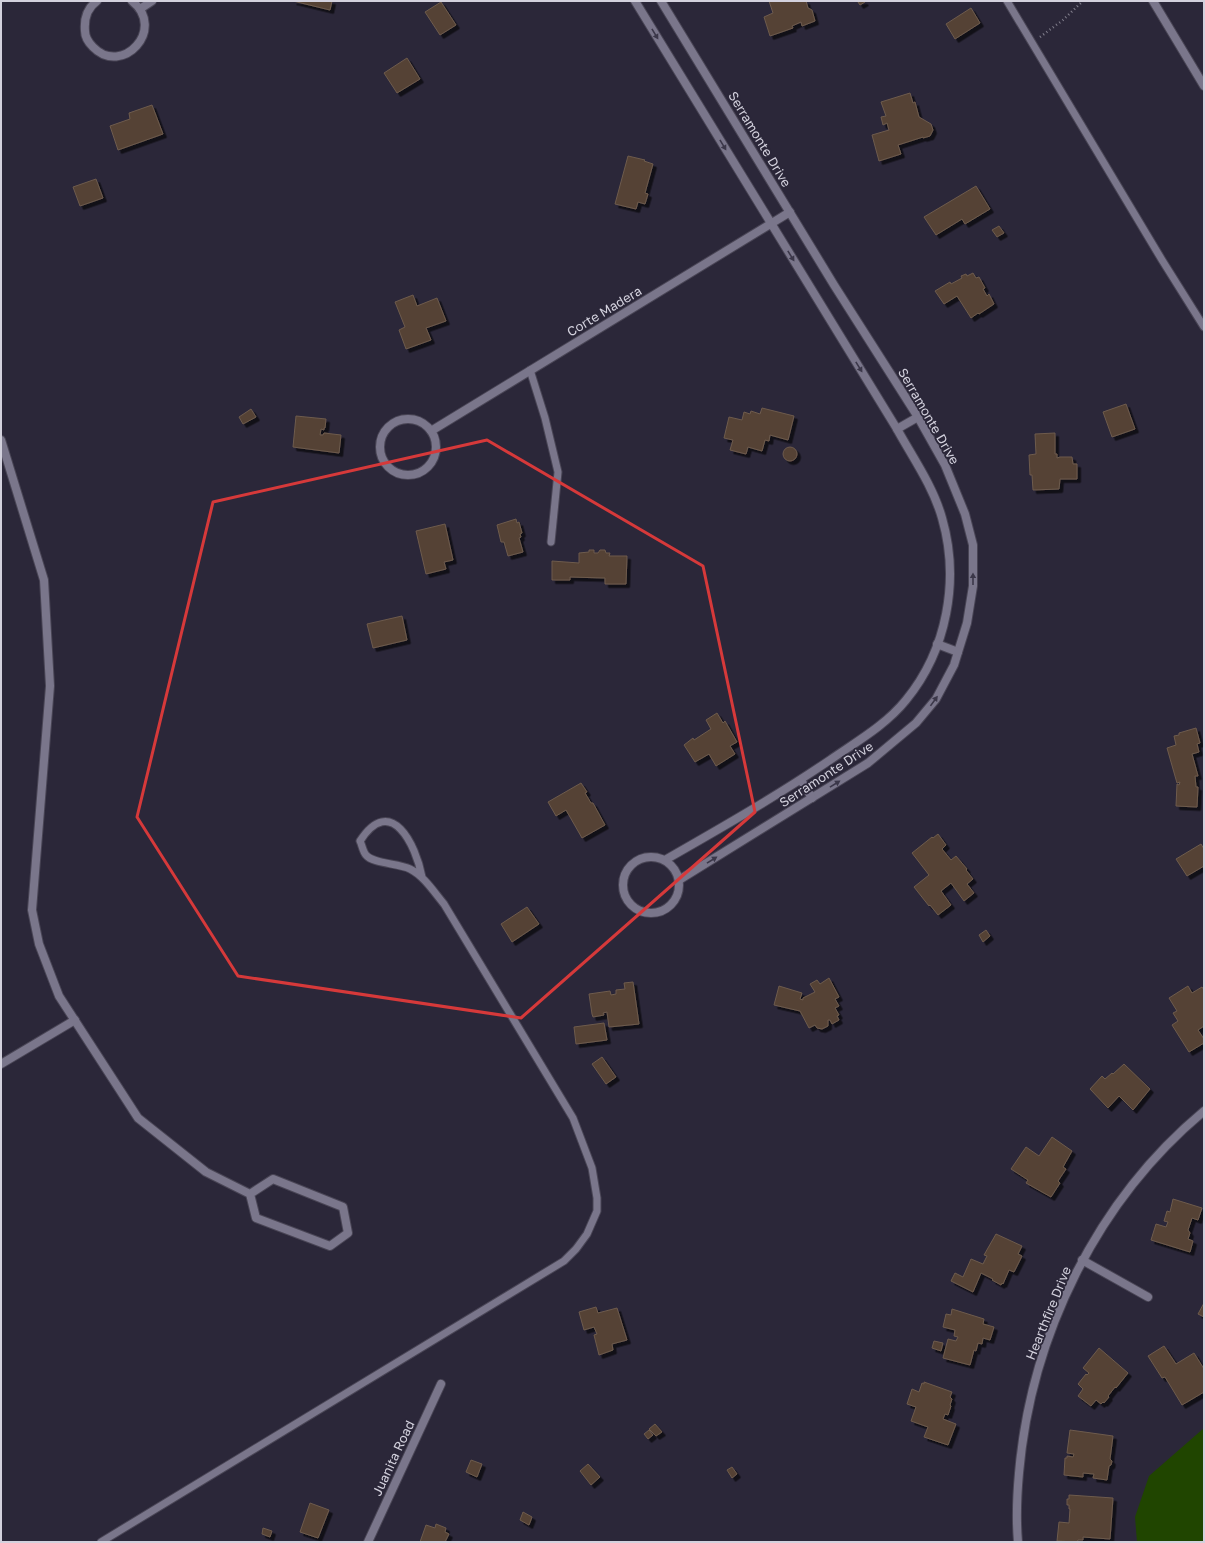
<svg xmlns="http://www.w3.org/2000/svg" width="1205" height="1543" viewBox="0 0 1205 1543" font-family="'Golos Text',sans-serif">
<defs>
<filter id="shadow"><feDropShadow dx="3.5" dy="3.5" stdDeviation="0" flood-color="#0009"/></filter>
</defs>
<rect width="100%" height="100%" fill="#2b2739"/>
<!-- green -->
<polygon fill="#204500" points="1204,1428 1204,1542 1137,1542 1135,1517 1149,1476"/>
<!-- building -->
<g fill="#544234" stroke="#6e5b4d" filter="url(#shadow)">
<polygon points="293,1 332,1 330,10"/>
<polygon points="769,1 806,1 808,8 812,10 815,21 802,26 801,22 792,26 793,28 770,36 764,17 773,13"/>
<polygon points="860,1 864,1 865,2 860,5 858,2"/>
<polygon points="441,2 456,25 440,35 425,12"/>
<polygon points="971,8 980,23 955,39 946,24"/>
<polygon points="407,58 420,79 397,93 384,73"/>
<polygon points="910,93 913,103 915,102 919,117 931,124 933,130 930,136 923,138 923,137 898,145 901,154 879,161 872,135 889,130 887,123 883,125 881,117 886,116 881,102"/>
<polygon points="152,105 163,134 118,150 110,126 130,119 129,113"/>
<polygon points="628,156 645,160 644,161 653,164 645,193 648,194 645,204 638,202 636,209 615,204"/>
<polygon points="96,179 103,198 80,206 73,187"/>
<polygon points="976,186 990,209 965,224 962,219 936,235 924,217"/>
<polygon points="999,226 1004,233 997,237 992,230"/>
<polygon points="973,273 976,278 979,277 985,288 983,289 987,296 989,294 994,304 979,314 978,313 971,318 957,296 944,304 935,291 950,282 951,284 962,278 961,276 966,274 967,276"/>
<polygon points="413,295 417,306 437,298 446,321 426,328 431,340 406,349 399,330 405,327 395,302"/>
<polygon points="1126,404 1135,429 1112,437 1103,412"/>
<polygon points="762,408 794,416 788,440 770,435 769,441 765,440 762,451 748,447 746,454 730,450 733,440 724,438 729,417 742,420 744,412 750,414 751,411 760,414"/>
<polygon points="251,409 256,417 243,424 239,417"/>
<polygon points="296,416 326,419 325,428 324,428 324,430 321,429 320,435 323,435 324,433 341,435 339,453 293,447"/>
<polygon points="1055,433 1055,454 1057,454 1057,458 1060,457 1072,457 1073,464 1077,464 1077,479 1060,479 1059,489 1033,490 1032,475 1030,475 1029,455 1036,454 1035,434"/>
<circle cx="790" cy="454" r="7"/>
<polygon points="516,519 517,523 519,522 522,533 520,534 521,537 519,538 523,552 508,556 504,542 501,542 497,525"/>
<polygon points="445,524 453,560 444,562 446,569 426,574 416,531"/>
<polygon points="589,550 594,550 594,553 598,553 600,550 605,550 606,553 610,553 609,556 627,556 626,584 605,584 605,578 570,577 570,580 552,580 552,561 579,563 579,553 589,552"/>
<polygon points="402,616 407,640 373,648 367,624"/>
<polygon points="717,713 723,723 725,721 737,742 730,746 735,754 716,766 709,754 695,762 684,745 693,738 694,740 711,729 706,720"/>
<polygon points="1196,728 1200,743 1197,744 1199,752 1192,754 1198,776 1195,776 1196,787 1198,787 1197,807 1176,806 1177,784 1179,785 1180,782 1177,783 1167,748 1176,745 1174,736 1179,735 1179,733"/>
<polygon points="581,783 587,792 585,793 591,803 593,803 605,825 582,838 566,810 556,816 548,802"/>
<polygon points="938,834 946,845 942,849 951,860 956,856 967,869 966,870 973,879 967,884 974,893 964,901 951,883 941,891 951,905 938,915 930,905 929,906 914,887 929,875 912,853 932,837 933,838"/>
<polygon points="1201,844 1204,849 1204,866 1187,876 1176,859"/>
<polygon points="527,907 539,924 512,942 501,924"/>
<polygon points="986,930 990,936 983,942 979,935"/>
<polygon points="829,978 839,997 835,999 839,1006 835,1008 839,1015 837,1016 839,1020 832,1024 830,1020 828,1020 828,1026 822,1029 817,1028 815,1025 809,1028 800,1011 774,1005 779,986 802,993 800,999 803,1000 803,998 815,992 810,984 817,980 820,984"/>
<polygon points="633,982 639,1024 609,1027 607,1012 603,1013 604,1015 593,1017 592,1014 589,994 610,991 611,995 616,994 616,990 625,989 624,983"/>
<polygon points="1188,986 1192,993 1202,987 1204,990 1204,1026 1198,1030 1204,1039 1204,1043 1189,1052 1172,1025 1178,1021 1173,1013 1177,1011 1169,998"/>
<polygon points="604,1023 607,1040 576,1044 574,1027"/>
<polygon points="602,1057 616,1077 606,1084 592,1064"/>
<polygon points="1124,1064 1150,1089 1133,1110 1119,1096 1108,1108 1090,1089 1102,1076 1105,1079 1112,1073 1113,1074"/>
<polygon points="1052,1137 1072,1151 1063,1167 1066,1169 1058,1181 1060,1183 1051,1197 1026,1183 1028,1180 1011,1169 1026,1147 1039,1156"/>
<polygon points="1173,1199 1202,1208 1198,1220 1192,1218 1188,1230 1190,1233 1188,1239 1193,1241 1190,1252 1151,1240 1156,1224 1166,1227 1168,1222 1164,1221 1167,1211 1170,1212"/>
<polygon points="996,1234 1022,1246 1018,1254 1022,1256 1014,1272 1009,1270 1003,1284 1002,1283 1001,1285 992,1280 993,1279 981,1273 973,1292 951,1281 955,1273 963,1277 971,1259 983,1264 987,1256 984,1255"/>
<polygon points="1204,1303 1204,1317 1198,1314"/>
<polygon points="596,1307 598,1313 617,1308 627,1340 612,1344 613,1350 599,1355 594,1335 597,1334 594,1327 584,1330 579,1312"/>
<polygon points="952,1309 984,1319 983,1324 994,1327 990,1340 983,1338 982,1344 978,1343 976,1351 974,1350 970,1365 943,1358 948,1339 956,1341 958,1337 954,1336 955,1330 943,1327 946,1314 951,1315"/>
<polygon points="934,1341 943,1343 941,1351 932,1348"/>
<polygon points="1164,1346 1176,1364 1194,1353 1204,1369 1204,1392 1182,1405 1165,1377 1162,1378 1148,1356"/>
<polygon points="1099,1348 1128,1373 1116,1388 1115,1387 1108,1396 1109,1397 1104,1403 1103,1402 1101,1404 1096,1400 1091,1406 1078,1396 1083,1389 1078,1384 1086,1374 1087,1375 1089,1373 1083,1368"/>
<polygon points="924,1382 952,1392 950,1397 952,1399 950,1405 951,1406 948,1415 945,1414 943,1419 956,1424 948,1445 924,1437 928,1427 911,1421 916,1407 907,1404 912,1389 919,1392 922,1383 924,1384"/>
<polygon points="655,1424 662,1432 656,1436 649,1429"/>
<polygon points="649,1430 653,1435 648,1439 644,1434"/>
<polygon points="1070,1430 1113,1436 1110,1459 1112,1461 1111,1465 1109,1466 1107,1480 1093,1478 1094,1474 1083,1473 1083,1477 1064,1475 1065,1458 1067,1458 1067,1456 1073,1457 1074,1454 1067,1453"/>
<polygon points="471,1460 482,1464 477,1477 466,1472"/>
<polygon points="588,1464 600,1477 591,1485 580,1471"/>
<polygon points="732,1467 737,1474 732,1478 727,1470"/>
<polygon points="1069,1495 1113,1498 1110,1539 1083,1537 1083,1540 1078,1540 1077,1542 1057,1541 1059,1522 1069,1523 1070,1509 1069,1509 1069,1505 1067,1505 1067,1499 1069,1499"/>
<polygon points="310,1503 329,1510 318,1538 300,1532"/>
<polygon points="523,1512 532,1517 529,1525 520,1520"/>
<polygon points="436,1524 446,1528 445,1532 449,1534 445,1542 420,1542 426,1525 435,1528"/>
<polygon points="263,1528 272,1531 270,1537 262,1534"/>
</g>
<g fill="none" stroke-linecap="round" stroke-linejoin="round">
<defs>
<g id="lane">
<polyline points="1007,1 1162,260 1204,327"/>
<polyline points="530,370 545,418 558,472 551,542"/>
<path d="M101,1542L564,1261L576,1249L587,1234L597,1211V1198L592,1168L573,1118L444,904C434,892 424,876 410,869C398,863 373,864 366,855C363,852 362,845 360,841C391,793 416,845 422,877"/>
</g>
<g id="street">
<path d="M97,1C87,8 84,19 85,31C85,37 88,42 93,47C122,77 167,29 132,1"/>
<path d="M635,1L897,429C913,458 933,486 942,518C960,580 947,650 906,700C886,725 856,742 830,760C777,796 721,828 665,860"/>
<polyline points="661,1 834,285 918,417 945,465 965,514 973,545 973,586 967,623 954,665 936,699 916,723 868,763 679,880"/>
<polyline points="1153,1 1204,86"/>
<polyline points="140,9 152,1"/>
<circle cx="408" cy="447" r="28"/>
<polyline points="897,429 918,417"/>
<polyline points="431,431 790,212"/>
<polyline points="1,440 44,580 50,686 32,910 39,944 59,996 138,1118 206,1172 250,1194 256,1218 330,1246 348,1233 343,1207 273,1179 250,1194"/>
<polyline points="937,644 958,652"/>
<polyline points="801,780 812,798"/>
<circle cx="651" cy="885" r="28"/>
<polyline points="1,1064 75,1020"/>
<polyline points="1082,1260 1148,1297"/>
<polyline points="368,1542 441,1384"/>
<path d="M1018,1542C1016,1519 1017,1495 1019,1473C1031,1335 1097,1200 1204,1111"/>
</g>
</defs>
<!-- lane casing -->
<use href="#lane" stroke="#494555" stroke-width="9"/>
<!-- street casing -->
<use href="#street" stroke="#494555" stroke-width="10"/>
<!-- path -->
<polyline stroke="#83808e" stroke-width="2.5" stroke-dasharray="1 3" stroke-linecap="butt" points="1040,37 1063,20 1083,1"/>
<!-- lane -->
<use href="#lane" stroke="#7a768b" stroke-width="7"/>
<!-- street -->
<use href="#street" stroke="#7a768b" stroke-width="8"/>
</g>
<!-- one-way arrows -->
<defs><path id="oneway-solid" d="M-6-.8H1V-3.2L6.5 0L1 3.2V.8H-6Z"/></defs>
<g fill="#3b3749">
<use href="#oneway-solid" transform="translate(655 34) rotate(59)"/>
<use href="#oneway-solid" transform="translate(723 145) rotate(59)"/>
<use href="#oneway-solid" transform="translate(791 256) rotate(58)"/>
<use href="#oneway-solid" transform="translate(859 367) rotate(58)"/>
<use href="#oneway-solid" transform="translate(973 579) rotate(-90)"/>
<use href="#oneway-solid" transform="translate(934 701) rotate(-54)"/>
<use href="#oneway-solid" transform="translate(835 784) rotate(-32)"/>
<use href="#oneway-solid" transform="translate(712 860) rotate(-32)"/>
</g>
<!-- marked area -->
<path fill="none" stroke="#d6393a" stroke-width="3" stroke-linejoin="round" d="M487,440L703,566L755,812L521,1018L238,976L137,817L213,502Z"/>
<g text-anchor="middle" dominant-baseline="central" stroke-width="3.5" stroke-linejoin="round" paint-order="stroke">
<!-- street labels -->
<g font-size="13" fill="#d3d1dd" stroke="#2b2739">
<text transform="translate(760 139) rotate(59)">Serramonte Drive</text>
<text transform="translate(604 311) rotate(-31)">Corte Madera</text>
<text transform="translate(929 416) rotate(60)">Serramonte Drive</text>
<text transform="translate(826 774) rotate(-33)">Serramonte Drive</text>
<text transform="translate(1048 1313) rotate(-68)">Hearthfire Drive</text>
<text transform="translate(393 1458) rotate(-65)">Juanita Road</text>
</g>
</g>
<!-- border -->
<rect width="1205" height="1543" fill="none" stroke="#d3d1dd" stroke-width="4"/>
</svg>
